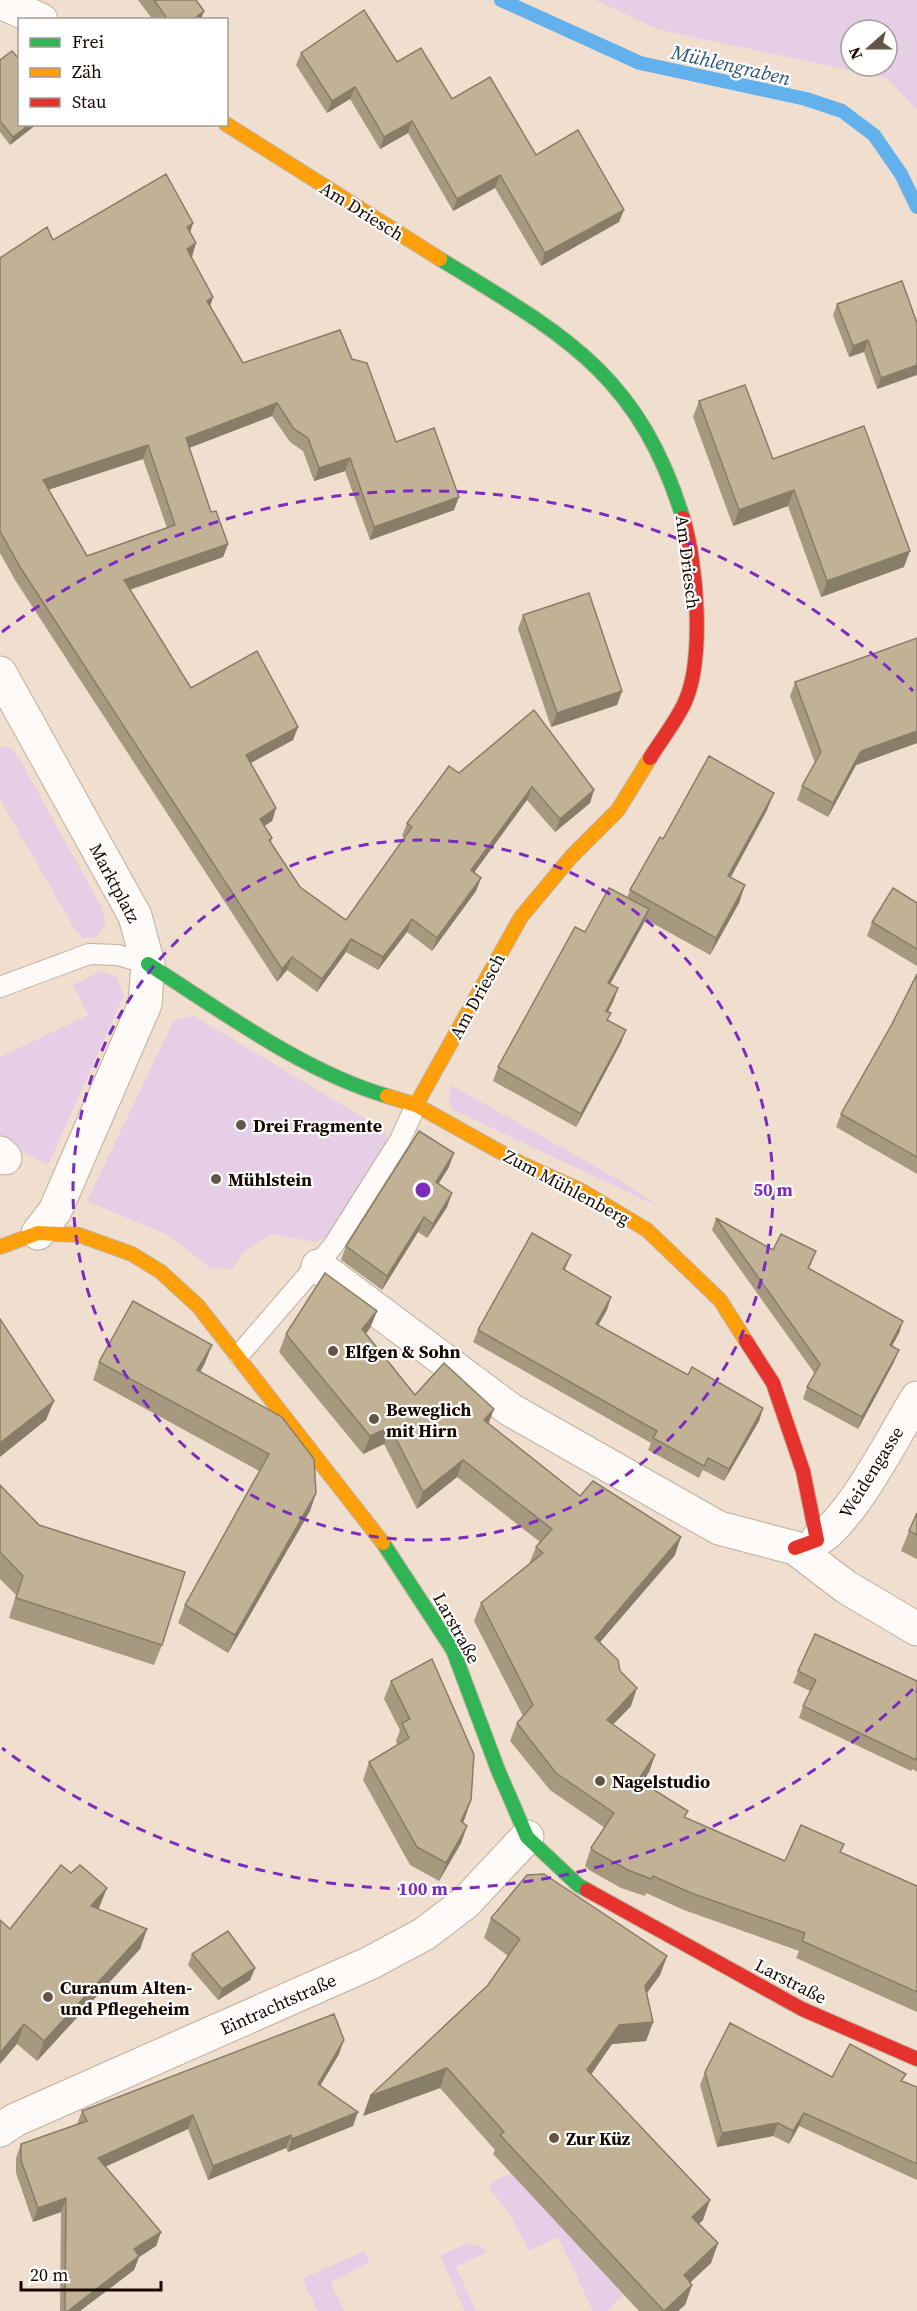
<svg xmlns="http://www.w3.org/2000/svg" width="917" height="2311" viewBox="0 0 917 2311" font-family="'Source Serif 4',serif">
<rect width="100%" height="100%" fill="#f0dfce"/>
<!-- green -->
<g fill="#e7cee7" fill-rule="evenodd">
<path d="M595,0H917V110L887,78L660,30ZM851,30H887V66H851Z"/>
<polygon points="0,746 12,749 19,758 102,908 106,926 96,937 84,938 75,930 0,799"/>
<polygon points="101,971 116,977 124,995 48,1165 0,1140 0,1057 88,1015 73,985"/>
<polygon points="194,1016 384,1130 388,1141 329,1236 315,1242 272,1234 244,1252 232,1269 210,1268 168,1235 87,1201 174,1020"/>
<polygon points="451,1085 621,1181 661,1208 454,1110 448,1101"/>
<polygon points="511,2173 624,2295 607,2311 593,2311 558,2237 529,2251 511,2217 489,2187 493,2181"/>
<polygon points="467,2243 481,2246 487,2252 456,2267 476,2311 465,2311 440,2256"/>
<polygon points="364,2251 370,2262 331,2282 344,2311 318,2311 302,2279"/>
</g>
<g fill="none" stroke-linecap="round" stroke-linejoin="round">
<!-- stream -->
<polyline stroke="#63b1ec" stroke-width="14" points="501,0 640,63 806,99 842,111 874,135 901,174 917,207"/>
<defs>
<g id="lane">
<polyline points="0,987 89,954 118,955 148,964"/>
<polyline points="239,1355 333,1246 400,1140 416,1105"/>
</g>
<g id="street">
<polyline points="0,2 41,20"/>
<polyline points="0,673 135,916 148,964 145,1004 55,1211 38,1233"/>
<polyline points="0,1153 5,1158"/>
<polyline points="318,1266 511,1410 719,1528 795,1548 846,1587 917,1629"/>
<path d="M817,1540C851,1521 895,1434 917,1398"/>
<polyline points="0,2130 15,2120 370,1963 424,1934 465,1903 527,1837"/>
</g>
<g id="fast">
<path d="M440,259C562,334 638,372 683,518"/>
<path d="M148,964C222,1011 302,1071 387,1096"/>
<polyline points="383,1543 453,1650 498,1770 527,1837 578,1885 587,1890"/>
</g>
<g id="slow">
<polyline points="226,124 440,259"/>
<polyline points="387,1096 416,1105 520,1163 582,1191 647,1230 720,1300 746,1341"/>
<polyline points="416,1105 521,917 571,857 618,810 650,758"/>
<polyline points="0,1247 38,1233 79,1235 132,1254 161,1272 198,1306 383,1543"/>
</g>
<g id="jam">
<path d="M650,758C661,740 675,723 684,704C705,661 697,562 683,518"/>
<polyline points="746,1341 773,1383 803,1471 817,1540 795,1548"/>
<polyline points="587,1890 802,2009 917,2059"/>
</g>
</defs>
<!-- lane casing -->
<use href="#lane" stroke="#c0af9d" stroke-width="22"/>
<!-- street casing -->
<use href="#street" stroke="#c0af9d" stroke-width="35"/>
<!-- fast casing -->
<use href="#fast" stroke="#c0af9d" stroke-width="16"/>
<!-- slow casing -->
<use href="#slow" stroke="#c0af9d" stroke-width="16"/>
<!-- jam casing -->
<use href="#jam" stroke="#c0af9d" stroke-width="16"/>
<!-- lane -->
<use href="#lane" stroke="#fdfaf8" stroke-width="20"/>
<!-- street -->
<use href="#street" stroke="#fdfaf8" stroke-width="33"/>
<!-- fast -->
<use href="#fast" stroke="#30b455" stroke-width="14"/>
<!-- slow -->
<use href="#slow" stroke="#ff9f0a" stroke-width="14"/>
<!-- jam -->
<use href="#jam" stroke="#e5322d" stroke-width="14"/>
</g>
<!-- wall -->
<g fill="#a79980" fill-rule="evenodd">
<polygon points="138,0 197,0 196,1 201,20 153,20"/>
<polygon points="301,53 397,62 536,155 619,222 541,266 495,188 453,211 408,133 380,149 350,99 327,113 296,65"/>
<polygon points="0,60 20,124 37,124 10,145 0,132"/>
<path d="M193,223L190,233L191,257L213,297L210,306L243,363L352,359L396,442L454,510L370,540L345,471L314,481L303,451L290,442L272,416L189,448L211,512L228,544L223,557L130,590L191,688L298,727L293,740L251,763L276,808L272,821L264,826L272,838L271,842L300,887L346,920L405,838L402,836L407,823L459,773L534,710L590,803L555,832L527,800L474,873L481,878L476,891L432,951L407,932L378,970L346,952L317,992L287,970L277,982L15,580L0,553V258L53,240ZM143,459L167,528L87,556L48,490Z"/>
<polygon points="837,304 917,323 877,389 864,352 849,357 833,315"/>
<polygon points="699,401 773,459 904,567 821,597 788,506 733,526 693,417"/>
<polygon points="523,615 622,691 617,705 551,727 518,629"/>
<polygon points="917,638 917,743 856,765 828,817 797,800 802,786 815,763 790,696 795,682"/>
<polygon points="767,810 731,877 745,885 739,903 710,955 645,919 610,984 618,988 613,1002 608,1012 608,1021 621,1043 576,1127 493,1081 498,1067 585,932 627,898 630,890 663,839"/>
<polygon points="917,903 917,966 867,936 872,922"/>
<polygon points="917,974 917,1174 836,1127 841,1114 892,1024"/>
<polygon points="449,1167 438,1184 452,1193 447,1207 427,1238 418,1232 382,1290 341,1260 346,1246"/>
<polygon points="716,1218 773,1250 812,1263 809,1268 903,1321 899,1333 892,1346 894,1362 858,1429 803,1399 807,1387 815,1374 712,1230"/>
<polygon points="571,1255 565,1270 607,1310 598,1325 688,1375 763,1408 759,1421 724,1481 703,1470 699,1478 648,1450 651,1443 473,1342 478,1330"/>
<polygon points="377,1311 370,1328 366,1334 415,1395 494,1409 488,1424 580,1496 675,1555 600,1642 620,1671 631,1706 613,1724 655,1755 649,1772 642,1783 685,1818 785,1861 841,1852 917,1886 917,2012 796,1958 799,1951 684,1910 646,1893 645,1896 621,1888 589,1870 585,1866 591,1848 605,1828 550,1790 510,1741 517,1723 523,1716 474,1621 481,1603 529,1564 536,1547 540,1542 457,1477 417,1509 384,1444 363,1454 279,1352 286,1334"/>
<polygon points="99,1362 205,1363 200,1372 316,1493 310,1511 228,1653 178,1623 185,1605 259,1471 93,1380"/>
<polygon points="0,1485 39,1525 162,1645 154,1665 9,1618 16,1595 0,1579"/>
<polygon points="917,1513 917,1559 901,1551 909,1531"/>
<polygon points="798,1671 917,1691 917,1772 913,1769 911,1771 799,1718 803,1706 810,1691 793,1683"/>
<polygon points="391,1681 471,1800 463,1822 467,1826 461,1843 439,1881 410,1865 363,1780 369,1762 397,1745 396,1741 400,1730 384,1699"/>
<polygon points="99,1908 98,1909 147,1929 140,1949 37,2061 17,2044 10,1929"/>
<polygon points="491,1918 667,1956 660,1975 647,1993 653,2022 646,2041 612,2044 591,2075 703,2220 699,2224 718,2243 711,2263 690,2282 692,2285 685,2305 678,2311 639,2311 493,2154 495,2150 440,2088 363,2116 488,1985 508,1956 484,1938"/>
<polygon points="192,1954 255,1968 250,1980 218,2000 188,1965"/>
<polygon points="339,2054 320,2086 353,2126 288,2152 286,2148 208,2180 188,2129 105,2167 161,2232 156,2246 139,2257 134,2270 80,2311 60,2311 61,2212 33,2222 16,2173 16,2158 21,2144 77,2124 82,2111"/>
<polygon points="705,2072 832,2077 904,2081 917,2087 917,2180 799,2126 789,2144 773,2136 717,2147 700,2085"/>
</g>
<!-- shaded-wall -->
<g fill="#887d68">
<polygon points="204,11 201,20 192,20"/>
<polygon points="355,87 350,99 327,113 332,101"/>
<polygon points="412,121 408,133 380,149 384,137"/>
<polygon points="30,124 37,124 10,145 13,137"/>
<polygon points="500,175 495,188 453,211 457,199"/>
<polygon points="624,210 619,222 541,266 545,253"/>
<polygon points="193,223 189,236 187,227"/>
<polygon points="196,243 192,257 182,262 187,249"/>
<polygon points="213,297 209,310 207,301"/>
<polygon points="868,340 864,352 849,357 853,346"/>
<polygon points="917,365 917,375 877,389 881,378"/>
<polygon points="277,403 272,416 181,451 186,438"/>
<polygon points="148,445 143,459 38,493 43,480"/>
<polygon points="350,458 345,471 314,481 319,468"/>
<polygon points="794,490 788,506 733,526 739,510"/>
<polygon points="459,497 454,510 370,540 374,527"/>
<polygon points="228,544 223,557 119,593 124,580"/>
<polygon points="910,551 904,567 821,597 827,581"/>
<polygon points="622,691 617,705 551,727 557,713"/>
<polygon points="298,727 293,740 241,768 246,755"/>
<polygon points="917,731 917,743 856,765 828,817 833,803 861,751"/>
<polygon points="532,787 527,800 466,883 471,870"/>
<polygon points="594,790 590,803 555,832 560,819"/>
<polygon points="774,793 767,810 722,893 728,876"/>
<polygon points="276,808 272,821 255,832 260,819"/>
<polygon points="481,878 476,891 432,951 437,938"/>
<polygon points="745,885 739,903 710,955 716,938"/>
<polygon points="649,909 644,923 603,997 608,983"/>
<polygon points="412,919 407,932 378,970 383,957"/>
<polygon points="351,939 346,952 317,992 322,979"/>
<polygon points="292,957 287,970 277,982 282,969"/>
<polygon points="618,988 613,1002 601,1024 606,1011"/>
<polygon points="626,1030 621,1043 576,1127 581,1114"/>
<polygon points="454,1153 449,1167 431,1196 436,1182"/>
<polygon points="452,1193 447,1207 427,1238 433,1224"/>
<polygon points="424,1217 418,1232 382,1290 387,1276"/>
<polygon points="611,1297 607,1310 592,1336 596,1324"/>
<polygon points="377,1311 370,1328 356,1346 362,1329"/>
<polygon points="903,1321 899,1333 886,1357 890,1345"/>
<polygon points="212,1345 205,1363 191,1388 197,1370"/>
<polygon points="899,1350 894,1362 858,1429 862,1417"/>
<polygon points="54,1401 46,1420 0,1457 0,1443"/>
<polygon points="763,1408 759,1421 724,1481 729,1469"/>
<polygon points="494,1409 487,1427 484,1420"/>
<polygon points="390,1427 384,1444 363,1454 370,1436"/>
<polygon points="463,1460 457,1477 417,1509 423,1492"/>
<polygon points="316,1493 310,1511 228,1653 235,1635"/>
<polygon points="681,1537 675,1555 589,1655 595,1638"/>
<polygon points="637,1688 631,1706 601,1737 607,1720"/>
<polygon points="655,1755 649,1772 631,1798 638,1780"/>
<polygon points="471,1800 465,1818 454,1839 461,1821"/>
<polygon points="467,1826 461,1843 439,1881 446,1863"/>
<polygon points="107,1888 99,1908 84,1926 91,1906"/>
<polygon points="147,1929 140,1949 37,2061 44,2041"/>
<polygon points="667,1956 660,1975 638,2005 645,1986"/>
<polygon points="255,1968 250,1980 218,2000 222,1989"/>
<polygon points="653,2022 646,2041 612,2044 580,2090 587,2070 619,2025"/>
<polygon points="24,2024 17,2044 0,2064 0,2053"/>
<polygon points="344,2040 339,2054 313,2098 318,2084"/>
<polygon points="447,2068 440,2088 363,2116 370,2096"/>
<polygon points="358,2112 353,2126 288,2152 292,2139"/>
<polygon points="804,2113 799,2126 789,2144 793,2131"/>
<polygon points="193,2115 188,2129 93,2172 98,2158"/>
<polygon points="778,2123 773,2136 717,2147 722,2133"/>
<polygon points="291,2135 286,2148 208,2180 213,2166"/>
<polygon points="66,2198 61,2212 33,2222 38,2208"/>
<polygon points="710,2200 703,2220 685,2237 692,2217"/>
<polygon points="161,2232 156,2246 139,2257 134,2270 80,2311 68,2311 134,2249"/>
<polygon points="718,2243 711,2263 677,2295 684,2275"/>
<polygon points="692,2285 685,2305 678,2311 664,2311"/>
</g>
<!-- building -->
<g fill="#c2b295" stroke="#887d68" stroke-width="1.5" fill-rule="evenodd">
<polygon points="154,0 196,0 204,11 192,20 168,20"/>
<polygon points="364,10 397,62 421,48 452,99 490,77 536,155 578,130 624,210 545,253 500,175 457,199 412,121 384,137 355,87 332,101 301,53"/>
<polygon points="12,51 20,60 20,124 30,124 13,137 0,121 0,60"/>
<path d="M166,174L193,223L187,227L196,243L187,249L213,297L207,301L243,363L340,330L352,359L367,363L396,442L434,428L459,497L374,527L350,458L319,468L308,438L294,429L277,403L186,438L211,512L216,511L228,544L124,580L191,688L257,651L298,727L246,755L276,808L260,819L272,838L269,840L300,887L346,920L412,827L407,823L449,766L459,773L534,710L594,790L560,819L532,787L471,870L481,878L437,938L412,919L383,957L351,939L322,979L292,957L282,969L20,567L0,531V258L47,227L53,240ZM148,445L175,525L87,556L43,480Z"/>
<polygon points="902,281 917,323 917,365 881,378 868,340 853,346 837,304"/>
<polygon points="745,385 773,459 864,426 910,551 827,581 794,490 739,510 699,401"/>
<polygon points="589,593 622,691 557,713 523,615"/>
<polygon points="917,638 917,731 861,751 833,803 802,786 821,752 795,682"/>
<polygon points="709,756 774,793 728,876 745,885 716,938 630,890 660,837 663,839"/>
<polygon points="609,888 649,909 608,983 618,988 606,1011 611,1013 607,1020 626,1030 581,1114 498,1067 575,927 585,932"/>
<polygon points="893,888 917,903 917,949 872,922"/>
<polygon points="917,974 917,1157 841,1114 892,1024"/>
<polygon points="419,1131 454,1153 436,1182 452,1193 433,1224 424,1217 387,1276 346,1246"/>
<polygon points="716,1218 773,1250 781,1234 816,1251 808,1268 903,1321 890,1345 899,1350 862,1417 807,1387 820,1364"/>
<polygon points="532,1233 571,1255 563,1269 611,1297 596,1324 688,1375 692,1367 763,1408 729,1469 708,1458 704,1466 653,1438 657,1431 478,1330"/>
<polygon points="325,1273 377,1311 362,1329 415,1395 444,1363 494,1409 484,1420 580,1496 593,1481 681,1537 595,1638 618,1660 620,1671 637,1688 607,1720 655,1755 638,1780 688,1811 684,1817 785,1861 801,1825 844,1844 840,1852 917,1886 917,1992 802,1941 805,1933 691,1893 653,1876 651,1879 628,1870 595,1852 591,1848 614,1813 556,1773 517,1723 533,1705 481,1603 543,1553 536,1547 552,1529 463,1460 423,1492 390,1427 370,1436 286,1334"/>
<polygon points="133,1301 212,1345 197,1370 282,1417 314,1459 316,1493 235,1635 185,1605 269,1454 99,1362"/>
<polygon points="0,1319 54,1401 0,1443"/>
<polygon points="0,1485 39,1525 185,1572 162,1645 16,1598 23,1576 0,1552"/>
<polygon points="917,1513 917,1535 909,1531"/>
<polygon points="815,1634 917,1681 917,1689 916,1692 917,1692 917,1757 916,1760 803,1706 816,1680 798,1671"/>
<polygon points="432,1659 474,1755 471,1800 461,1821 467,1826 446,1863 417,1847 369,1762 409,1738 402,1723 410,1719 391,1681"/>
<polygon points="61,1865 71,1873 80,1865 107,1888 91,1906 147,1929 44,2041 24,2024 0,2053 0,1920 10,1929"/>
<polygon points="544,1874 667,1956 645,1986 653,2022 619,2025 587,2070 710,2200 692,2217 718,2243 684,2275 692,2285 664,2311 500,2135 504,2132 447,2068 370,2096 488,1985 520,1939 491,1918 527,1875"/>
<polygon points="228,1931 255,1968 222,1989 192,1954"/>
<polygon points="334,2014 344,2040 318,2084 358,2112 292,2139 291,2135 213,2166 193,2115 98,2158 161,2232 134,2249 139,2256 68,2311 65,2311 66,2198 38,2208 21,2160 21,2144 87,2121 82,2111"/>
<polygon points="730,2023 832,2077 850,2044 906,2074 901,2081 917,2087 917,2164 804,2113 793,2131 778,2123 722,2133 705,2072"/>
</g>
<!-- distance rings -->
<g fill="none" stroke="#7b2cbf" stroke-width="3" stroke-dasharray="10 8">
<circle cx="423" cy="1190" r="350"/>
<path d="M913 1689A699 699 0 0 1 2 1748M2 632A699 699 0 0 1 913 691"/>
</g>
<!-- markers -->
<g fill="#655448" stroke="#fff" stroke-width="2">
<circle cx="241" cy="1125" r="6"/>
<circle cx="216" cy="1179" r="6"/>
<circle cx="333" cy="1351" r="6"/>
<circle cx="374" cy="1419" r="6"/>
<circle cx="600" cy="1781" r="6"/>
<circle cx="48" cy="1997" r="6"/>
<circle cx="554" cy="2138" r="6"/>
</g>
<g text-anchor="middle" dominant-baseline="central" stroke-width="4.5" stroke-linejoin="round" paint-order="stroke">
<!-- street labels -->
<g font-size="18" fill="#1a0900" stroke="#fff">
<text transform="translate(362 211) rotate(32)">Am Driesch</text>
<text transform="translate(688 562) rotate(83)">Am Driesch</text>
<text transform="translate(115 883) rotate(62)">Marktplatz</text>
<text transform="translate(477 996) rotate(-61)">Am Driesch</text>
<text transform="translate(567 1187) rotate(28)">Zum Mühlenberg</text>
<text transform="translate(871 1472) rotate(-58)">Weidengasse</text>
<text transform="translate(457 1628) rotate(61)">Larstraße</text>
<text transform="translate(791 1981) rotate(27)">Larstraße</text>
<text transform="translate(278 2004) rotate(-24)">Eintrachtstraße</text>
</g>
<!-- poi labels -->
<g font-size="18" font-weight="bold" fill="#1a0900" stroke="#fff" text-anchor="start">
<text x="253" y="1125">Drei Fragmente</text>
<text x="228" y="1179">Mühlstein</text>
<text x="345" y="1351">Elfgen &amp; Sohn</text>
<text x="386" y="1409">Beweglich<tspan x="386" dy="21">mit Hirn</tspan></text>
<text x="612" y="1781">Nagelstudio</text>
<text x="60" y="1987">Curanum Alten-<tspan x="60" dy="21">und Pflegeheim</tspan></text>
<text x="566" y="2138">Zur Küz</text>
</g>
<!-- water labels -->
<g font-size="20" font-style="italic" fill="#29547a" stroke="#fff">
<text transform="translate(731 65) rotate(13)">Mühlengraben</text>
</g>
</g>
<circle cx="423" cy="1190" r="9" fill="#7b2cbf" stroke="#fff" stroke-width="3"/>
<g font-size="18" text-anchor="middle" font-weight="bold" fill="#7b2cbf" stroke="#fff" stroke-width="4.5" stroke-linejoin="round" paint-order="stroke">
<text x="773" y="1196">50 m</text>
<text x="423" y="1895">100 m</text>
</g>
<!-- legend -->
<rect x="18" y="18" width="210" height="108" fill="#ffffff" stroke="#a39d99" stroke-width="1.5"/>
<rect x="30" y="38" width="30" height="9" fill="#30b455" stroke="#a39d99" stroke-width="1.5"/>
<text x="72" y="48" font-size="18" fill="#1a0900">Frei</text>
<rect x="30" y="68" width="30" height="9" fill="#ff9f0a" stroke="#a39d99" stroke-width="1.5"/>
<text x="72" y="78" font-size="18" fill="#1a0900">Zäh</text>
<rect x="30" y="98" width="30" height="9" fill="#e5322d" stroke="#a39d99" stroke-width="1.5"/>
<text x="72" y="108" font-size="18" fill="#1a0900">Stau</text>
<!-- north arrow -->
<g transform="translate(869 48) rotate(249)"><circle r="28" fill="#ffffff" stroke="#a39d99" stroke-width="1.5"/>
<path d="M0-4.5L10 22L0 15L-10 22Z" fill="#655448"/>
<text y="-9" font-size="16" font-weight="bold" text-anchor="middle" fill="#1a0900">N</text>
</g>
<!-- scale -->
<path d="M21 2281v9h140v-9" fill="none" stroke="#1a0900" stroke-width="3"/>
<text x="30" y="2281" font-size="18" fill="#1a0900" stroke="#ffffff" stroke-width="4.5" paint-order="stroke">20 m</text>
</svg>
